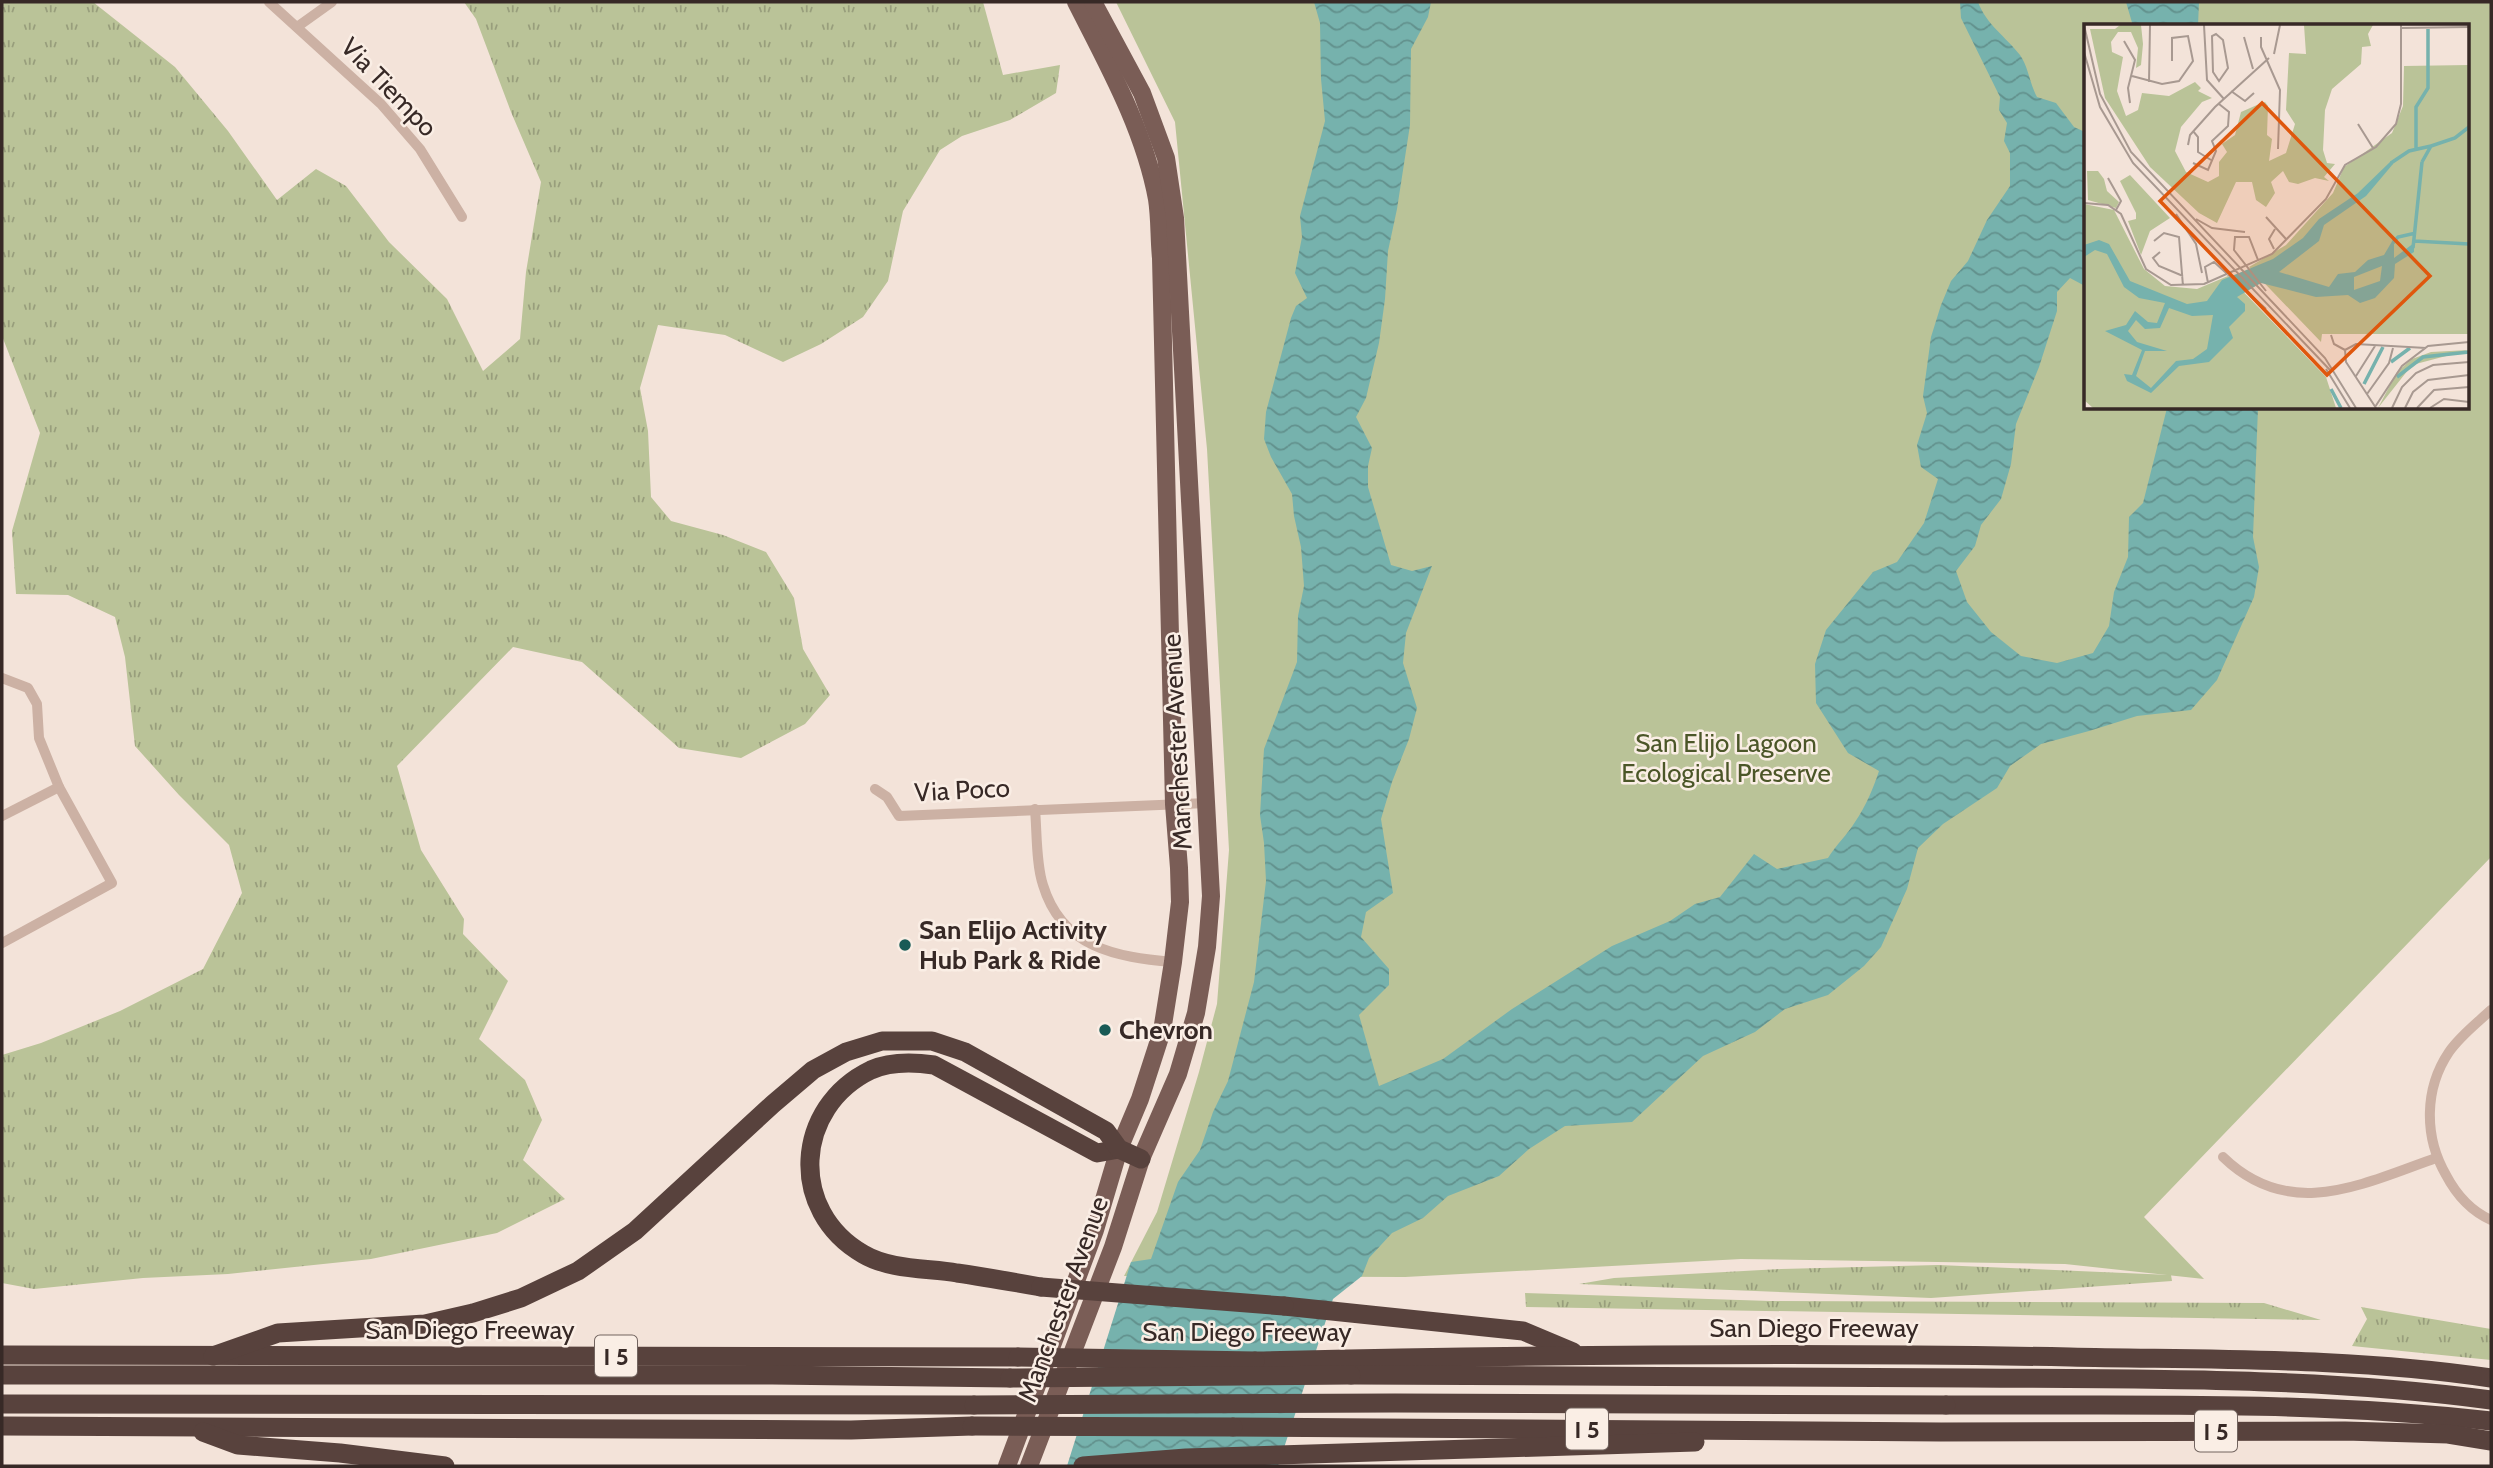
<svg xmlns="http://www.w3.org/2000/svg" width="2493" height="1468" viewBox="0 0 2493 1468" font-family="Cabin,sans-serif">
<defs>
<pattern id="grass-tufts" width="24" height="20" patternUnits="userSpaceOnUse" patternTransform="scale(1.75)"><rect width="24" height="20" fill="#bac398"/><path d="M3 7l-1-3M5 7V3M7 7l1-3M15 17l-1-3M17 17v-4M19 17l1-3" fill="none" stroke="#989e7c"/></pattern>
<pattern id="water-waves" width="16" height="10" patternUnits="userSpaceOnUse" patternTransform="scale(1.75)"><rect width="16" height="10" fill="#76b2ad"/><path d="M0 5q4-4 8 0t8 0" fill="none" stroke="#62918d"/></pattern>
</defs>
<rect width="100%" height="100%" fill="#f3e3d9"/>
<!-- grass -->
<g fill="url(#grass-tufts)">
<polygon points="2,2 93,2 175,67 228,131 277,200 316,169 346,186 389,242 447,299 483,371 520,339 526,272 541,182 511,112 476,19 464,2 983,2 1003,75 1060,65 1056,93 1010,120 962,136 940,150 903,211 888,281 863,317 821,344 783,362 725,335 658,325 640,388 648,431 651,497 671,521 723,535 766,552 794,598 803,649 830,695 805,724 741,758 679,748 582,662 513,647 397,766 421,850 464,919 463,934 508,981 479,1039 525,1080 542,1120 523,1160 565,1199 497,1233 371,1259 228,1274 143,1278 34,1289 2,1283 2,1055 41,1043 120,1011 203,969 242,893 229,845 179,795 135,746 125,657 115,617 68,595 16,594 12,531 40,433 2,336"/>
<polygon points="1938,1265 2171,1275 2172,1281 1931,1298 1579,1284 1614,1278 1781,1269"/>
<polygon points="1525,1293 1770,1301 2264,1303 2321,1320 1526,1307"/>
<polygon points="2361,1307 2491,1329 2491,1360 2352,1346 2367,1319"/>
</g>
<!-- park -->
<path fill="#bac398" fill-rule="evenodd" d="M1116,2H2491V857L2144,1217L2204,1279L2065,1264L1741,1259L1405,1277L1124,1276L1157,1212L1199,1072L1217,1004L1229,850L1207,449L1175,122ZM2085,26H2467V408H2085Z"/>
<!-- water -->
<g fill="url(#water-waves)">
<path d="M1314,2H1431L1428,17L1411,49L1410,125L1397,209L1388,251L1385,299L1379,343L1366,398L1356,417L1372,448L1368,466V487L1391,565L1412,571L1432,566L1406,633L1403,663L1417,708L1409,739L1392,782L1381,819L1393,893L1366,912L1361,937L1389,969V985L1359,1015L1379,1086L1443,1059L1512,1009L1612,946L1670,921L1695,904L1720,897L1754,854L1777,869L1828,858C1836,845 1847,835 1855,822C1866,806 1873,789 1879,771L1848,753L1816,703L1815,664L1826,630L1873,572L1897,562L1924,523L1938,479L1921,467L1917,445L1927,413L1923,396L1931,337L1941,305L1951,281L1968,261L1987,220L2010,186V153L2004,141L2007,123L1999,110L2000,97L1961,18L1960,2H1978C1986,24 2006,37 2020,55C2028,66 2030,84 2037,97L2056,103L2074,127L2085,132V286L2070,278L2057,292V311L2039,367L2016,424L2011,464L2001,499L1981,525L1975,546L1956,571L1967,602L1991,632L2021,656L2057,663L2093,653L2109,626L2114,592L2128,557L2129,517L2143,503L2167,408H2258L2253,537L2259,567L2254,597L2217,680L2191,710L2137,716L2089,731L2041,744L2010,766L1997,788L1943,824L1918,848L1907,889L1881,947L1864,966L1828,995L1785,1009L1755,1032L1703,1056L1632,1122L1565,1126L1529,1149L1499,1176L1448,1196L1423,1218L1392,1233L1369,1258L1362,1276L1333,1299L1278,1466H1067L1131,1262L1151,1259L1178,1182L1200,1150L1213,1112L1228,1081L1254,982L1266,881L1264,843L1260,815L1264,749L1297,662L1298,616L1304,586L1301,547L1294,516L1292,494L1271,457L1264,439L1266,412L1291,318L1296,306L1307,298L1295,273L1302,237L1300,216L1325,121L1321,79L1320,23Z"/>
<polygon points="2126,2 2199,2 2198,26 2133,26"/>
</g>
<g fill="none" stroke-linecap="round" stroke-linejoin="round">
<!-- minor -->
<g stroke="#ccb1a4" stroke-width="10">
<polyline points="269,2 381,104 420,149 462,217"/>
<polyline points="297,27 332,2"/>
<polyline points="2,678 28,688 37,704 39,738 59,787 112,883 2,943"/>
<polyline points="875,789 887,797 899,816 1207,803"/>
<path d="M1035,809C1037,832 1036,864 1043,885C1062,948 1116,957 1173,962"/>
<polyline points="2,816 59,787"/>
<path d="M2491,1010C2477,1023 2460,1036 2449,1052C2424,1089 2424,1137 2446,1175C2456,1194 2471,1211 2491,1220"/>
<path d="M2223,1157C2290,1222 2362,1184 2436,1158"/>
</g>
<!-- primary -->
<g stroke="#7a5d56" stroke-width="18">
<path d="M1007,1466L1095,1230L1119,1149L1140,1099L1162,1031L1173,962L1180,902L1179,868L1174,804L1161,258C1159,239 1160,218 1157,199C1144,129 1108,65 1076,2"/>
<polyline points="1029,1466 1113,1247 1141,1159 1178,1074 1196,1013 1207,947 1211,896 1175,218 1166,158 1142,93 1093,2"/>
</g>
<!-- motorway -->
<g stroke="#58423d" stroke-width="19">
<path d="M1041,1287C1013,1282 985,1277 957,1273C927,1268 890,1270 863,1254C788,1211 794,1107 871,1070C891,1061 913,1062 934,1065L1097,1153L1119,1149"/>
<polyline points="1284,1306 1523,1331 1573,1352"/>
<polyline points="2,1355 1018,1357"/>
<polyline points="213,1356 278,1333 425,1324 473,1313 521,1298 578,1271 635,1231 773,1104 813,1070 846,1052 882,1041 932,1041 965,1052 1106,1131 1119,1149 1141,1159"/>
<path d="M1255,1361C1527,1355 1798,1352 2070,1357C2210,1360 2352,1357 2491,1378"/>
<polyline points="2,1375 772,1375 1010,1378"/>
<path d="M1351,1375C1557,1376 1764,1377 1970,1378C2144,1379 2319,1377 2491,1400"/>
<polyline points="2,1404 974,1405"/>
<path d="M1946,1405C2128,1406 2311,1400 2491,1421"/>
<polyline points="2,1426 851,1430 972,1426"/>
<polyline points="1233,1427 1941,1432 2345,1431 2448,1434 2491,1441"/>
<polyline points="203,1432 238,1445 340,1453 445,1466"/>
<polyline points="1083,1466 1186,1458 1695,1442"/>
</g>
<!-- motorway-bridge -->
<g stroke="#58423d" stroke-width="19">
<polyline points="1041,1287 1284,1306"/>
<polyline points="1018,1357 1255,1361"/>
<polyline points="1010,1378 1351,1375"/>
<polyline points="974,1405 1395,1403 1946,1405"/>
<polyline points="972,1426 1233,1427"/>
</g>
</g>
<!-- markers -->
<g fill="#195b56" stroke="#faeee5" stroke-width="2.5">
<circle cx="905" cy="945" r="7"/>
<circle cx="1105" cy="1030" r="7"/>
</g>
<g text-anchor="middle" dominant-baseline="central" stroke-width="5" stroke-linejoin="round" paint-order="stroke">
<!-- shield labels -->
<g fill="#faeee5" stroke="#72645f" stroke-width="2">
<rect x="595" y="1335.5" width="42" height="41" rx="5"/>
<rect x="1566" y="1408.5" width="42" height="41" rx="5"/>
<rect x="2195" y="1410.5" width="42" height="41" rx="5"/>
</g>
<g font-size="24" font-weight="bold" fill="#372926">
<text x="616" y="1356">I 5</text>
<text x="1587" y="1429">I 5</text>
<text x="2216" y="1431">I 5</text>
</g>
<!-- street labels -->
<g font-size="26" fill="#372926" stroke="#faeee5">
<text transform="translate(389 87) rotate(46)">Via Tiempo</text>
<text transform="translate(1177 742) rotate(-93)">Manchester Avenue</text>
<text transform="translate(962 790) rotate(-3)">Via Poco</text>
<text transform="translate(1063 1299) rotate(-70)">Manchester Avenue</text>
<text x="1814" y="1328">San Diego Freeway</text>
<text x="470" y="1330">San Diego Freeway</text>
<text x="1247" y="1332">San Diego Freeway</text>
</g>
<!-- park labels -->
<g font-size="26" fill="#4b5628" stroke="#faeee5">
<text x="1726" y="743">San Elijo Lagoon<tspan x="1726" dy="30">Ecological Preserve</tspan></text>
</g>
<!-- poi labels -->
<g font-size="26" font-weight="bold" fill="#372926" stroke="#faeee5" text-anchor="start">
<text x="919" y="930">San Elijo Activity<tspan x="919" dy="30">Hub Park &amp; Ride</tspan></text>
<text x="1119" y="1030">Chevron</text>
</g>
</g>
<!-- overview -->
<g transform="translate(2084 24)">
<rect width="385" height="385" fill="#f3e3d9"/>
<path d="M36,1H57L59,20L57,41L52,44L54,24L47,8H34L27,18L28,28L39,33L33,67L42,92L54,86L58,69L85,72L111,58L117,64L114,67L128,74L118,78L97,103L91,127L102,148L124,158L135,152V138L143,128L138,120L151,111L157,88L173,81L181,78L184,82L183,111L188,115L185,137L202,129L211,100L202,86L205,29L222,30L220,1H289L284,10L287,22L278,23L277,40L248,65L241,86L239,126L243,139L251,140L240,153L245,157L231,154L214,160L205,158L199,147L187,158L191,169L182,183L172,176L168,158H152L133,199L115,189L66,143L21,74L6,5H31ZM3,147H14L20,155L23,167L35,178L32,184L4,176ZM46,151L86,194L66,207L57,231L44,197L52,195V189L36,157ZM385,326L328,341L294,384L313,348L328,335L347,328Z" fill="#bac398"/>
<path d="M385,41V310H238L237,318L165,243L202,221L249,169L260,143L308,109L319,82L320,42ZM0,180L30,186L60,245L81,262L113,265L144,252L242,353L252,384H9L0,376Z" fill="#bac398"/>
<path d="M307,137L309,140L282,172L240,201L235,217L195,248L245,263L254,250L271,248L284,236L300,231L310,214V234L330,219V228L311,240L310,254L291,274L276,279L264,271L232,273L177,259L153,273L161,280V287L145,303L149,314L125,338L95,342L67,369L43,357L40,350L48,351L58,326L21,307L42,301L51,287L64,298L73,299L81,279L55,274L40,263L23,230L11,226L0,233V221L15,216L25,220L46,257L103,280L123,277L138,256L189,235L219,214L235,195L274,169ZM298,242L296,257L270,266V253ZM85,284L108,292L129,291L123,325L109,335L92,337L67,364L52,352L61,327H83L53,318L44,307L52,296L61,305L76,304Z" fill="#76b2ad" fill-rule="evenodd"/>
<path fill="none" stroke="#76b2ad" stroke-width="3.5" d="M332,124V83L344,64V5M338,138L347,122L371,114L385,103M307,139L325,127L347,122M330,217L385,220M309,219L314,213L332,209M329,224L338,138M307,338L326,324M313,353L339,333L385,328M280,360L299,323M247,365L257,384"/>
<path fill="none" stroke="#a89991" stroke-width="2" d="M0,1L16,70L47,128L241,334L272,384M120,1L123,56L140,75M317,4L385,3M132,10L139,16L144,44L135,57L129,48L128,12ZM160,13L169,45M177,13V23L196,66L194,125M40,17L51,36L44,64L46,79M0,28L16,83L49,139L246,346M190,30L196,1M48,52L78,60L95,57L109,37L104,12L88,14V37M65,58L66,1M147,67L161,77L170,69M274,100L289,124M109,107L114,113V128L127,136M104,121L106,111L131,83L185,34M109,139L124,146L132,127L128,117L144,102L145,88L135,80M24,154L37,177L32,186M0,179L24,181L37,190L62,245L87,261L120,260L188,230L242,175L261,141L292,123L312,100L317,80V1M92,190L112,220L118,249M182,193L202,215M112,195L128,204L161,208M70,217L80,209L95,213L99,262M190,225L185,215L191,205M76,228L69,234L75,242L99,252M174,236L165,213H151L150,226L182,267M124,259L121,243L130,238L182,285M247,311L250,320L261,326M261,326L272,320L342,324M261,326L262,338L292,384M242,345L266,384M272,352L291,322M283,370L305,339L309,324M291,383L318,342L344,322L385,318M308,384L318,363L332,349L349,341L385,338M321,384L329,368L344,356L385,351M333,384L350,366L385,363M346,384L360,375L385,378"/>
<path fill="#df570d" fill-opacity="0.15" stroke="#df570d" stroke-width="3.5" d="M178,79L346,252L243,351L76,177Z"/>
<rect width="385" height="385" fill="none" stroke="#372926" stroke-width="3.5"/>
</g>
<!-- border -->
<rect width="2493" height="1468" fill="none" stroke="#372926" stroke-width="7"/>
</svg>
